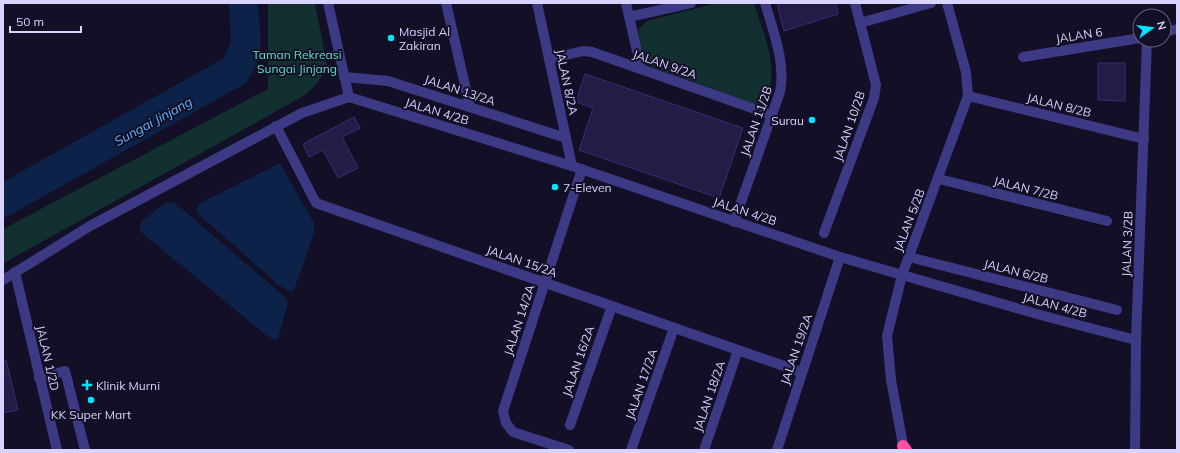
<svg xmlns="http://www.w3.org/2000/svg" width="1180" height="453" viewBox="0 0 1180 453" font-family="Mulish,sans-serif">
<rect width="100%" height="100%" fill="#130f26"/>
<!-- green -->
<g fill="#12302f">
<polygon points="268,3 315,3 328,70 307,94 4,263 3,229 268,89"/>
<path d="M716,3H754C765,39 779,66 767,104L761,106L647,65L643,58L638,30L647,21Z"/>
</g>
<!-- water -->
<g fill="#0c2248">
<path d="M229,3H258C260,37 267,53 246,83L3,219V182L224,58L231,42Z"/>
<polygon points="280,163 314,223 314,233 294,290 290,291 280,286 198,214 196,209 200,203"/>
<polygon points="167,202 175,203 285,297 288,303 278,338 274,340 266,335 141,232 139,227 142,221"/>
</g>
<!-- building -->
<g fill="#241b47" stroke="#3b2d73">
<polygon points="777,3 836,3 838,14 784,31"/>
<polygon points="1098,63 1125,63 1125,101 1098,100"/>
<polygon points="585,74 743,128 719,198 579,150 593,108 576,102"/>
<polygon points="354,117 360,128 342,137 358,168 338,178 323,150 309,157 303,144"/>
<polygon points="3,360 6,360 18,410 3,413"/>
</g>
<g fill="none" stroke-linecap="round" stroke-linejoin="round">
<!-- minor -->
<g stroke="#3d3a85" stroke-width="10">
<polyline points="328,3 349,97"/>
<polyline points="446,3 470,107"/>
<polyline points="537,3 572,166"/>
<polyline points="626,3 641,69"/>
<polyline points="629,17 691,3"/>
<polyline points="860,23 931,3"/>
<polyline points="1164,32 1177,29"/>
<polyline points="1023,57 1140,38"/>
<polyline points="549,59 583,51 592,52 772,115"/>
<polyline points="344,77 388,81 566,138"/>
<polyline points="968,96 1144,139"/>
<polyline points="349,97 572,166 840,257 1044,316 1136,340"/>
<polyline points="276,126 316,203 801,372"/>
<polyline points="939,179 1107,221"/>
<path d="M734,222L780,92C786,63 773,31 765,3"/>
<polyline points="824,233 874,98 876,85 855,3"/>
<polyline points="909,257 1117,310"/>
<polyline points="15,272 57,450"/>
<polyline points="3,280 90,226 302,113 349,97"/>
<polyline points="39,378 65,371 85,450"/>
<polyline points="570,425 612,306"/>
<polyline points="569,450 513,432 506,423 503,411 582,169"/>
<polyline points="631,450 674,328"/>
<polyline points="704,450 738,350"/>
<polyline points="777,450 840,257"/>
<polyline points="904,450 891,380 887,336 902,275 968,96 966,72 947,3"/>
<polyline points="1135,450 1136,340 1147,40"/>
</g>
<!-- highway -->
<polyline stroke="#ff4fa3" stroke-width="12" points="903,446 906,450"/>
</g>
<!-- markers -->
<g fill="#00e5ff" stroke="#130f26" stroke-width="1.5">
<circle cx="391" cy="38" r="4"/>
<circle cx="812" cy="120" r="4"/>
<circle cx="555" cy="187" r="4"/>
<path d="M85 379h4v4h4v4h-4v4h-4v-4h-4v-4h4z"/>
<circle cx="91" cy="400" r="4"/>
</g>
<g text-anchor="middle" dominant-baseline="central" stroke-width="4" stroke-linejoin="round" paint-order="stroke">
<!-- poi labels -->
<g font-size="12" fill="#d9d4ff" stroke="#130f26" text-anchor="start">
<text x="399" y="31">Masjid Al<tspan x="399" dy="14">Zakiran</tspan></text>
<text x="804" y="120" text-anchor="end">Surau</text>
<text x="563" y="187">7-Eleven</text>
<text x="96" y="385">Klinik Murni</text>
<text x="91" y="414" text-anchor="middle">KK Super Mart</text>
</g>
<!-- street labels -->
<g font-size="12" fill="#d9d4ff" stroke="#130f26">
<text transform="translate(1079 35) rotate(-9)">JALAN 6</text>
<text transform="translate(665 64) rotate(19)">JALAN 9/2A</text>
<text transform="translate(567 82) rotate(78)">JALAN 8/2A</text>
<text transform="translate(460 90) rotate(18)">JALAN 13/2A</text>
<text transform="translate(1059 105) rotate(14)">JALAN 8/2B</text>
<text transform="translate(437 111) rotate(17)">JALAN 4/2B</text>
<text transform="translate(756 121) rotate(-71)">JALAN 11/2B</text>
<text transform="translate(849 126) rotate(-71)">JALAN 10/2B</text>
<text transform="translate(1026 188) rotate(14)">JALAN 7/2B</text>
<text transform="translate(745 211) rotate(18)">JALAN 4/2B</text>
<text transform="translate(909 220) rotate(-69)">JALAN 5/2B</text>
<text transform="translate(1127 244) rotate(-88)">JALAN 3/2B</text>
<text transform="translate(522 261) rotate(19)">JALAN 15/2A</text>
<text transform="translate(1016 271) rotate(14)">JALAN 6/2B</text>
<text transform="translate(1055 305) rotate(15)">JALAN 4/2B</text>
<text transform="translate(519 320) rotate(-72)">JALAN 14/2A</text>
<text transform="translate(796 349) rotate(-71)">JALAN 19/2A</text>
<text transform="translate(48 358) rotate(77)">JALAN 1/2D</text>
<text transform="translate(578 361) rotate(-71)">JALAN 16/2A</text>
<text transform="translate(641 384) rotate(-71)">JALAN 17/2A</text>
<text transform="translate(709 396) rotate(-71)">JALAN 18/2A</text>
</g>
<!-- park labels -->
<g font-size="12" fill="#5fe0c0" stroke="#130f26">
<text x="297" y="54">Taman Rekreasi<tspan x="297" dy="14">Sungai Jinjang</tspan></text>
</g>
<!-- water labels -->
<g font-size="13" font-style="italic" fill="#62b6ff" stroke="#130f26">
<text transform="translate(153 121) rotate(-29)">Sungai Jinjang</text>
</g>
</g>
<!-- border -->
<rect width="1180" height="453" fill="none" stroke="#d9d4ff" stroke-width="8"/>
<!-- north arrow -->
<g transform="translate(1152 28) rotate(75)"><circle r="19" fill="#130f26" stroke="#625e7d"/>
<path d="M0-3L7 15L0 10L-7 15Z" fill="#00e5ff"/>
<text y="-6" font-size="11" font-weight="bold" text-anchor="middle" fill="#d9d4ff">N</text>
</g>
<!-- scale -->
<path d="M10 26v6h71v-6" fill="none" stroke="#d9d4ff" stroke-width="2"/>
<text x="16" y="26" font-size="12" fill="#d9d4ff" stroke="#130f26" stroke-width="3" paint-order="stroke">50 m</text>
</svg>
